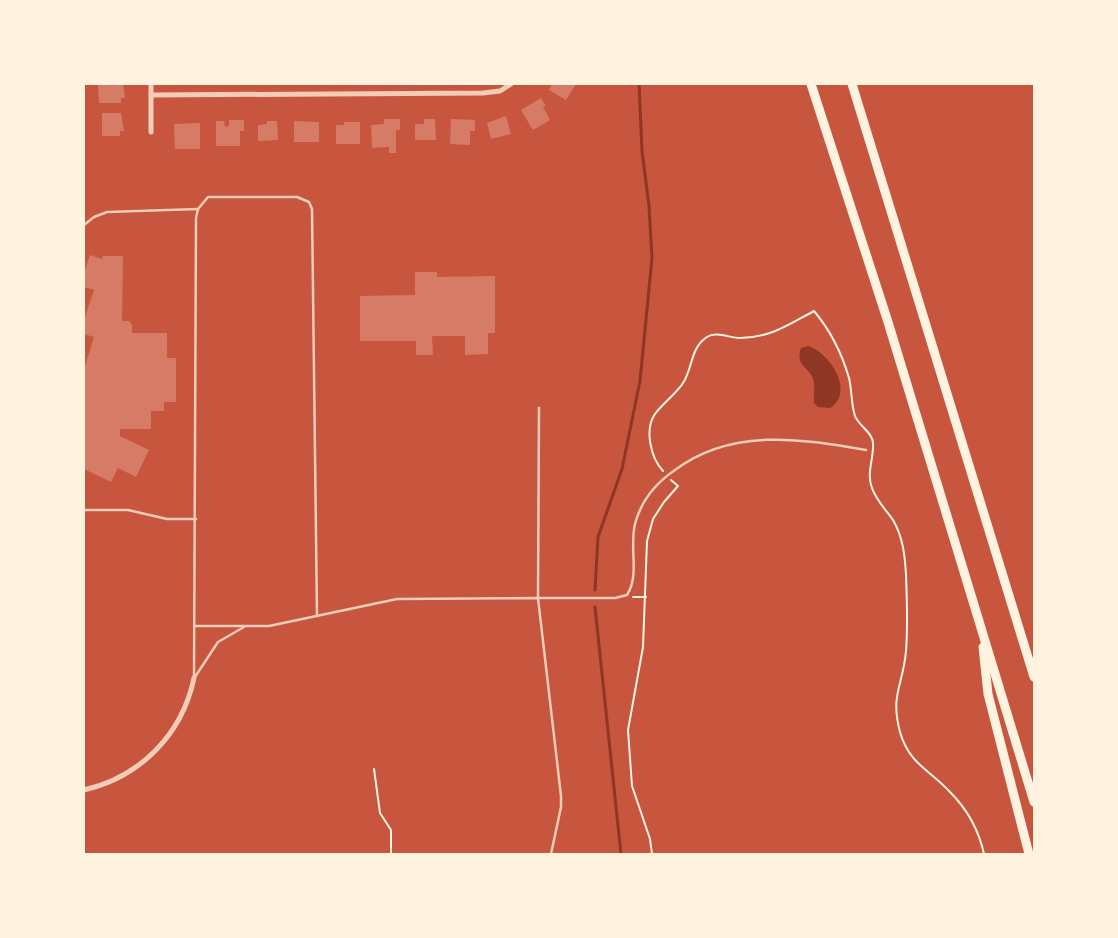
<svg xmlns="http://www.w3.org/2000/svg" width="1118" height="938" viewBox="0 0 1118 938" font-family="Ubuntu,sans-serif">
<rect width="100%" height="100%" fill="#c8553d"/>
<!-- water -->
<path fill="#8f3625" d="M808,346C829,352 856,392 830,408L818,407L814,403C813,396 815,390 814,383C812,366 794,368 801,348Z"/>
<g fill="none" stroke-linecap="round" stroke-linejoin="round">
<!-- stream -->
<g stroke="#8f3625" stroke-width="3">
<polyline points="595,590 598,537 622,469 640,381 652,258 649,206 642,151 639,84"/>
<polyline points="595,607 621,854"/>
</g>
</g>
<!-- building -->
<g fill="#d67c66">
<polygon points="98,84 123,84 125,98 121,98 121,103 99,103"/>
<polygon points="552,84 576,84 566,100 549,90"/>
<polygon points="541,98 546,106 543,107 550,120 533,130 521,110"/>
<polygon points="102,113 121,113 124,131 120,131 120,136 102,136"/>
<polygon points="506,116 511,134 491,139 487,123"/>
<polygon points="384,119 400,119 400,130 396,130 396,153 389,153 389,147 372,148 371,125 384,124"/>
<polygon points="424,119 435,119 436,140 415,140 415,124 424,124"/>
<polygon points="451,119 475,120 475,131 470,131 470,145 450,144"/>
<polygon points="229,120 244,120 244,131 240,131 240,146 216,146 216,121 224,121 225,127 229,126"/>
<polygon points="267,121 277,121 278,140 258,141 258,125 267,124"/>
<polygon points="294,121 319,122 319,142 294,142"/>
<polygon points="344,122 360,122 360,144 336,144 336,125 344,125"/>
<polygon points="200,123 200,149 175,149 174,124"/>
<polygon points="90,255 102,259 103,256 123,256 122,321 129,321 132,325 132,333 167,333 167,358 176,358 176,402 164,402 164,411 151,411 151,429 120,429 120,436 149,450 136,477 118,468 111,482 84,469 84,369 94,337 84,334 84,320 94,290 84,287 84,273"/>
<polygon points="415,272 437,272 437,277 495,276 495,333 488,333 488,354 465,355 465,336 432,336 433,355 416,355 416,341 360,341 360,296 415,295"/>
</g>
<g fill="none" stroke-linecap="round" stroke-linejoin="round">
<!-- path -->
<g stroke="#fff3e0" stroke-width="2">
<path d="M663,471C651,458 644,430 655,414C663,403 676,394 683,383C693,368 690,348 707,337C716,331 730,338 740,338C772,337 788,325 814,311C830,330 842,354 849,378C852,390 851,404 855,416C859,426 873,433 873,443C874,459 866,473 872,488C876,500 886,510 893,520C903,537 905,556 906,575C907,600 908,626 906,651C903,686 890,694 900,732C909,764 930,770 950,792C967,809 979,831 984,854"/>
<polyline points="633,597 646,597"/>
<polyline points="374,769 380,813 391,830 391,854"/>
<polyline points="652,854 650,839 632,786 628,730 643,647 647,541 653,519 664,502 678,486 671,480"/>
</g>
<!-- service -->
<g stroke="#f1ccb7" stroke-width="2.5">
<polyline points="84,225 94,217 107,212 198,209"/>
<path d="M539,408L538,598H615L627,595C640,575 629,548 635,524C641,501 656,483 675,470C732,427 801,439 866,450"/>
<polyline points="84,510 128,510 167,519 196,519"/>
<polyline points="196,626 269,626 397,599 538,598 561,796 561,807 551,854"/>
<polyline points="194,677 196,218 198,209 208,197 297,197 309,202 312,209 317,616"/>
<polyline points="195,677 218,642 244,627"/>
</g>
<!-- minor -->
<g stroke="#f1ccb7" stroke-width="5">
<polyline points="151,95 483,93 500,91 511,84"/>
<polyline points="151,132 151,84"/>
<path d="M84,790C140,777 182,735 194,678"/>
</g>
<!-- motorway -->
<g stroke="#fff3e0" stroke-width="9">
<polyline points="811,84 888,322 1034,802"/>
<polyline points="852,84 1034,677"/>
<polyline points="983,647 988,694 1029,854"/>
</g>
</g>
<!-- border -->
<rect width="1118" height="938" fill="none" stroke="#fff3e0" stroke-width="170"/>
</svg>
